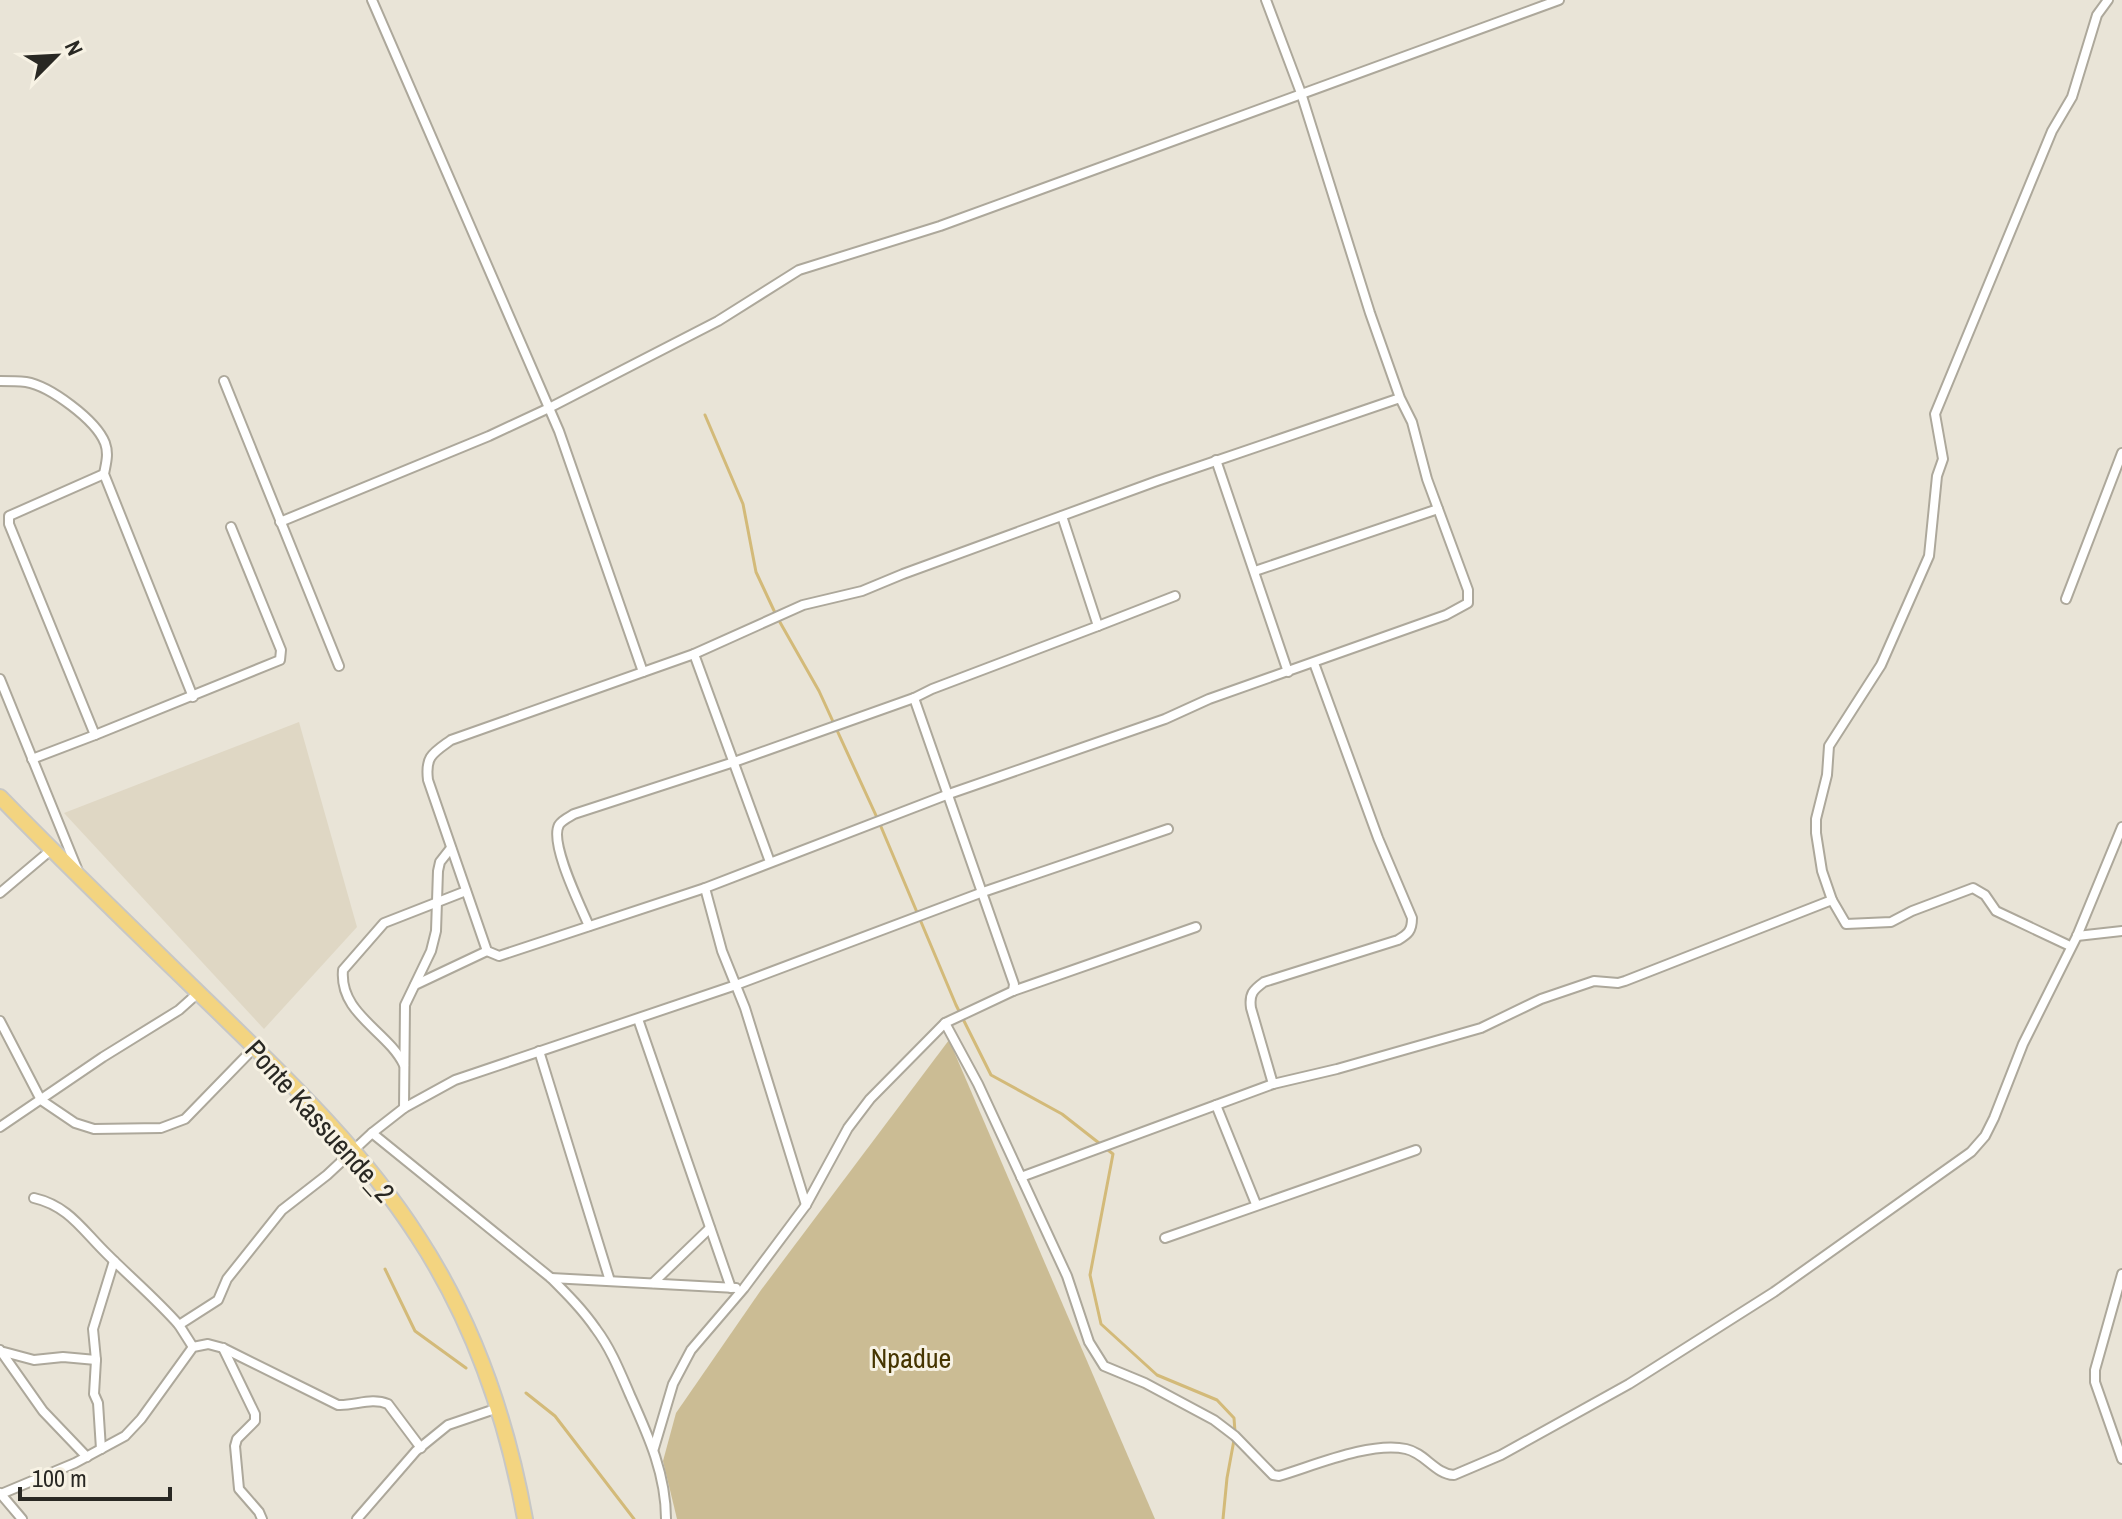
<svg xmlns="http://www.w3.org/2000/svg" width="2122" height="1519" viewBox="0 0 2122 1519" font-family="'Archivo Narrow',sans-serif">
<rect width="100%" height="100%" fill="#e9e4d7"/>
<!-- built -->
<polygon fill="#dfd7c4" points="299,722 357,927 264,1029 64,813"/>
<!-- green -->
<polygon fill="#cbbc94" points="949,1040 1155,1519 677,1519 663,1461 676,1413 761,1290"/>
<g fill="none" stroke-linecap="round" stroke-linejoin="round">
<!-- stream -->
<g stroke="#d3ba79" stroke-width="3">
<polyline points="705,415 743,504 756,572 777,617 819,691 879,822 956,1005 991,1075 1062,1114 1113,1154 1090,1275 1101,1324 1157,1375 1217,1400 1234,1418 1235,1432"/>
<polyline points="385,1269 415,1331 466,1368"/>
<polyline points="526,1393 555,1416 634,1519"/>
<polyline points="1223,1519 1227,1478 1234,1440"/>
</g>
<defs>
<g id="minor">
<polyline points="372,0 559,431 643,672"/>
<path d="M1266,0L1301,93L1370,313L1400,398L1412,422L1427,479L1468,590V603L1446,615L1209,699L1165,719L949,794L705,888L499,956L487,951L428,780C425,756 433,753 451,740L694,654L803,605L862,591L903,574L1157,481L1400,398"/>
<path d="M0,381C8,381 17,381 26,382C50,386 96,420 105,443C109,454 106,463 104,474L193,697"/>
<polyline points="224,381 339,666"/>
<polyline points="1216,460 1288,672"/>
<polyline points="104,474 9,516 9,524 95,735 280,660 281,650 231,527"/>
<polyline points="280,522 489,436 549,408 718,321 799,270 940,226 1559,0"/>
<polyline points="1255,571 1438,509"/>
<polyline points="2066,599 2122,453"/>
<polyline points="1098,626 1175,596"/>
<polyline points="694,654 770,862"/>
<path d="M1314,663L1378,838L1412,918C1412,931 1408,934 1398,940L1264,982C1253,990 1249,994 1251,1008L1273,1084L1337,1069L1481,1028L1541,999L1594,981L1618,983L1625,981L1832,900"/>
<polyline points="0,679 78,871"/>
<polyline points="32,759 95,735"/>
<polyline points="705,888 722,951 745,1008 806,1205"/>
<polyline points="0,893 51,850"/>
<path d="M589,926C581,907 549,843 559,825C562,820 569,817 574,814L734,762L914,698"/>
<polyline points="2077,936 2122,931"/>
<polyline points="2070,946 1996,911 1985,895 1973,888 1912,911 1891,922 1846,924 1832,900 1822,871 1816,833 1816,819 1827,775 1829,746 1881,665 1929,556 1937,476 1943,459 1935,414 2052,131 2072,97 2097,15 2108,0"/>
<polyline points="415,985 487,951"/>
<polyline points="1013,991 1014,984 914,698 932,689 1098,626 1062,516"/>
<polyline points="638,1019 731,1288"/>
<polyline points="0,1021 41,1100 75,1123 94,1129 161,1128 185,1119 255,1047"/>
<path d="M945,1023L978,1084L1067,1276L1089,1342L1104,1366L1145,1383L1214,1420L1235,1436L1273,1475L1279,1476C1313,1466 1371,1441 1406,1449C1425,1453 1435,1474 1454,1475L1501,1455L1629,1384L1774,1292L1971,1152L1985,1136L1994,1118L2023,1044L2077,936L2122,827"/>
<polyline points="539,1051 610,1281"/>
<path d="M404,1065C388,1031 339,1014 343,970L384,923L466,891"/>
<polyline points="1216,1105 1256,1204"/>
<polyline points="404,1108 405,1005 431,951 436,931 438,871 440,862 451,848"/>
<polyline points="0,1127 103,1057 179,1010 198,993"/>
<polyline points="372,1133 404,1108 455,1080 736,985 983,892 1168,829"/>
<polyline points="1021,1177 1273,1084"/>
<path d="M34,1198C69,1206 83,1231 107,1254C131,1278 156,1299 179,1325"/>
<polyline points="1165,1238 1416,1150"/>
<polyline points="2122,1274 2095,1370 2095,1382 2122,1459"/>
<polyline points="551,1278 736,1288"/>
<polyline points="653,1283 710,1228"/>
<path d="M193,1347L179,1325L218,1300L227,1279L282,1210L327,1175L372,1133L551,1278C567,1294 583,1310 596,1329C611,1349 620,1372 630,1395C648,1435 666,1474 666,1519"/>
<polyline points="223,1348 255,1414 255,1421 237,1439 235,1446 239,1489 259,1512 262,1519"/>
<polyline points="0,1350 43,1411 87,1457"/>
<polyline points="4,1352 34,1360 63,1357 96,1360"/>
<polyline points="654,1448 673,1384 691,1350 744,1288 806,1205 848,1128 870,1099 945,1023 1013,991 1196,927"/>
<polyline points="101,1449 98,1403 94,1394 96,1360 93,1329 114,1261"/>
<polyline points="0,1493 22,1519"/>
<path d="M1,1494L75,1463L125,1436L141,1419L193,1347L208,1344L223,1348L338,1405C355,1406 371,1397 388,1404L421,1448"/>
<polyline points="357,1519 416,1451 448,1425 498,1408"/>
</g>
<path id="trunk" d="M0,797C68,867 138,934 208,1002C283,1075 361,1148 418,1237C473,1321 507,1420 525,1519"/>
</defs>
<!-- minor casing -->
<use href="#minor" stroke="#ada89b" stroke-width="12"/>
<!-- trunk casing -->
<use href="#trunk" stroke="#c7c7c6" stroke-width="18"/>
<!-- minor -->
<use href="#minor" stroke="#fff" stroke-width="8"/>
<!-- trunk -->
<use href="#trunk" stroke="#f3d480" stroke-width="14"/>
</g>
<g text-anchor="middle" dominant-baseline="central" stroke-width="6" stroke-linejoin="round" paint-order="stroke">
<!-- street labels -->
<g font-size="28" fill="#292823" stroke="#f7f2e4">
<text transform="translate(320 1121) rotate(48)">Ponte Kassuende_2</text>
</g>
<!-- park labels -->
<g font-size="28" fill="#463500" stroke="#f7f2e4">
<text x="911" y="1358">Npadue</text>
</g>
</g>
<!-- north arrow -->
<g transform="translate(56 56) rotate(66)" stroke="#f7f2e4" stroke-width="6" paint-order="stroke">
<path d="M0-6L14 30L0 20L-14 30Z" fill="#292823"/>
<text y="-12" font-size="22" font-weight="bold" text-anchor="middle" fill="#292823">N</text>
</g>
<!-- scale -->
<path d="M20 1487v12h150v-12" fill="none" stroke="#292823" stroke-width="4"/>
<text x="32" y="1487" font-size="24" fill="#292823" stroke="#f7f2e4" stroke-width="6" paint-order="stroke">100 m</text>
</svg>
